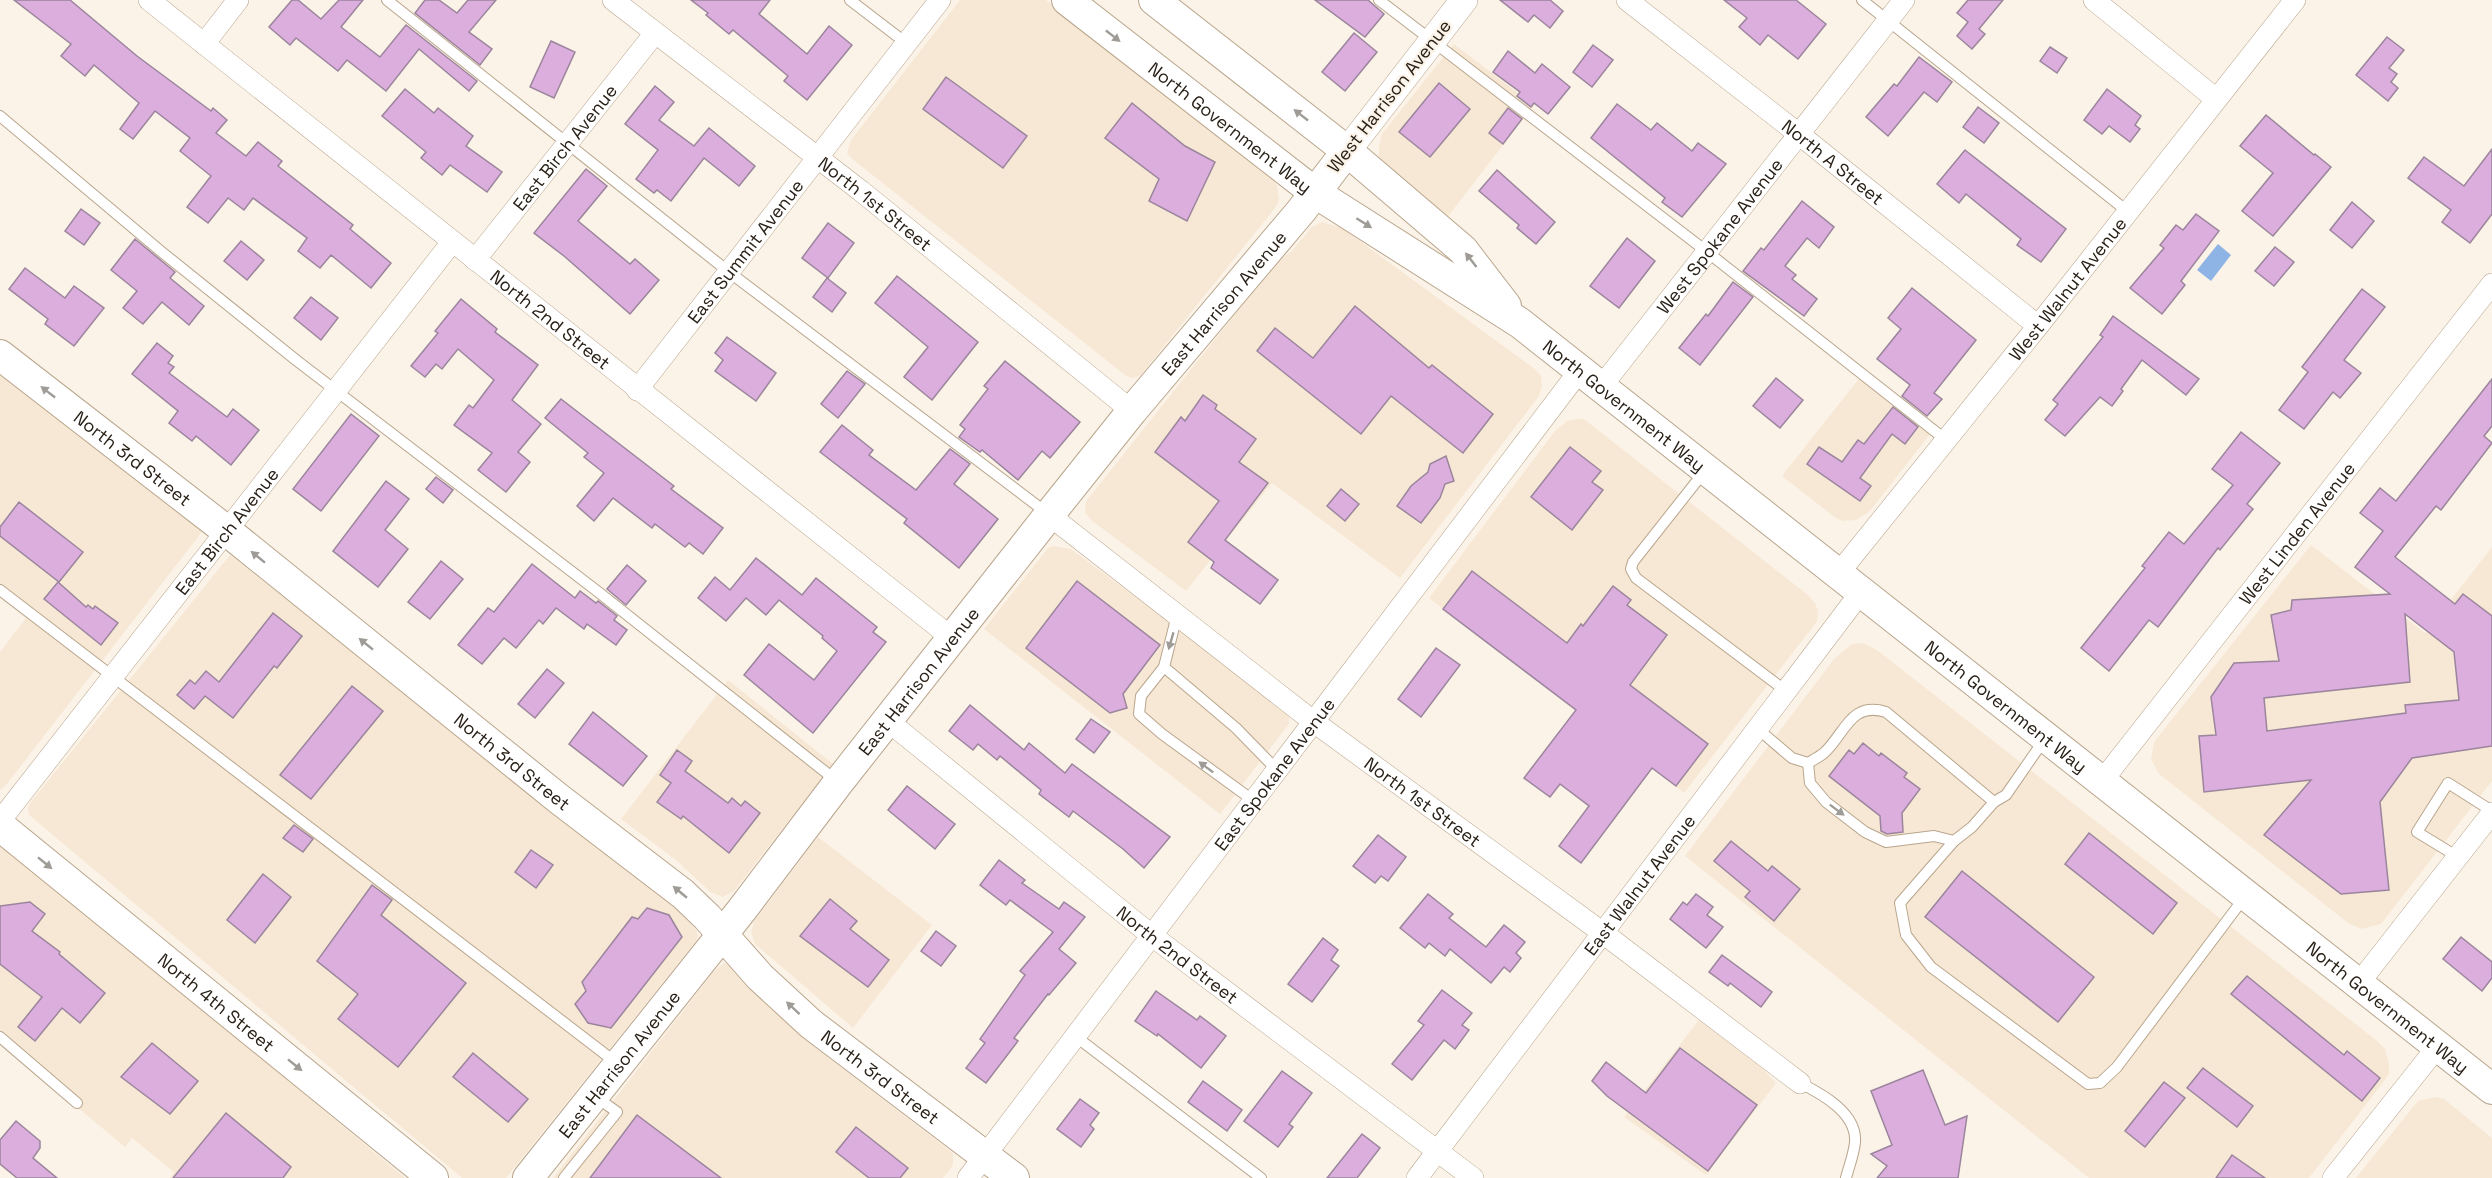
<svg xmlns="http://www.w3.org/2000/svg" width="2492" height="1178" viewBox="0 0 2492 1178" font-family="'Space Grotesk',sans-serif">
<rect width="100%" height="100%" fill="#fcf3e8"/>
<!-- commercial -->
<g fill="#f7e8d5">
<polygon points="960,0 1046,0 1269,175 1277,185 1279,200 1275,208 1140,376 1131,378 1125,375 851,158 847,153 851,140"/>
<polygon points="1454,44 1534,105 1446,219 1379,160 1379,146 1382,134"/>
<polygon points="1322,222 1342,228 1535,369 1541,376 1542,386 1539,396 1400,578 1272,483 1186,591 1091,520 1085,512 1085,507 1087,500 1278,260 1291,252 1312,227"/>
<polygon points="1865,371 1937,425 1870,511 1856,520 1843,521 1836,518 1782,476"/>
<polygon points="0,373 200,529 201,533 6,785 0,790 0,652 26,618 0,598"/>
<polygon points="1577,419 1584,419 1808,595 1815,603 1818,611 1817,621 1812,628 1684,793 1429,598 1555,431 1567,421"/>
<polygon points="2311,545 2425,633 2492,547 2492,781 2381,924 2362,929 2348,923 2159,774 2151,759 2154,742"/>
<polygon points="1053,546 1071,549 1286,709 1289,714 1289,724 1220,814 984,629 1048,548"/>
<polygon points="230,555 661,892 696,930 698,936 696,941 506,1178 462,1178 29,815 28,808 30,803"/>
<polygon points="1863,643 1877,650 2376,1040 2385,1049 2389,1064 2389,1074 2385,1080 2309,1178 2089,1178 1685,856 1834,659 1852,644"/>
<polygon points="728,680 833,764 734,891 723,897 710,892 676,860 621,819"/>
<polygon points="818,837 932,925 853,1028 755,944 751,932 755,920"/>
<polygon points="0,843 103,926 405,1178 170,1178 174,1172 132,1138 125,1147 0,1043"/>
<polygon points="724,963 733,967 790,1026 829,1058 949,1150 953,1154 953,1165 943,1178 553,1178 715,970"/>
<polygon points="1699,1020 1762,1068 1776,1083 1706,1175 1624,1117"/>
<polygon points="2435,1097 2444,1099 2492,1138 2492,1178 2356,1178 2418,1101"/>
</g>
<!-- water -->
<polygon fill="#8eb4e6" points="2218,244 2231,255 2211,281 2197,270"/>
<!-- building -->
<g fill="#dbaede" stroke="#9b859c" stroke-width="1.5" fill-rule="evenodd">
<polygon points="14,0 70,0 137,56 211,111 213,108 227,120 216,133 246,156 258,142 282,161 278,166 353,225 350,229 391,263 371,288 331,255 320,268 298,251 307,238 253,198 244,210 228,198 208,223 187,207 211,176 180,151 190,138 155,111 133,139 120,129 139,103 94,65 85,76 61,56 71,44"/>
<polygon points="292,0 298,0 321,19 339,0 363,0 341,27 380,57 406,25 477,81 469,91 419,49 386,91 347,60 338,71 296,38 290,45 269,27"/>
<polygon points="425,0 439,0 457,13 468,0 496,0 469,32 492,49 480,65 415,13"/>
<polygon points="691,0 770,0 759,14 807,54 829,26 852,45 807,100 784,81 788,76 733,30 729,34 706,15 708,13"/>
<polygon points="1315,0 1368,0 1384,14 1365,37"/>
<polygon points="1500,0 1550,0 1563,11 1550,28 1534,15 1528,22"/>
<polygon points="1724,0 1796,0 1826,24 1798,59 1768,35 1760,45 1739,27 1747,18"/>
<polygon points="1968,0 2003,0 1979,29 1985,34 1972,49 1957,36 1968,22 1957,13"/>
<polygon points="1354,33 1377,52 1345,91 1322,72"/>
<polygon points="2387,37 2404,50 2389,68 2397,74 2391,82 2398,88 2388,101 2356,75"/>
<polygon points="551,41 575,52 554,98 530,87"/>
<polygon points="1593,45 1613,60 1592,87 1573,72"/>
<polygon points="2050,47 2067,58 2057,73 2040,61"/>
<polygon points="1508,51 1535,73 1542,64 1570,87 1548,114 1534,103 1531,107 1517,96 1520,92 1493,72"/>
<polygon points="1919,57 1952,82 1937,102 1924,92 1888,136 1866,117 1894,84 1897,86"/>
<polygon points="946,77 1027,136 1003,168 923,109"/>
<polygon points="1439,83 1470,109 1430,157 1399,132"/>
<polygon points="655,86 674,102 659,120 694,146 709,128 755,166 739,186 704,158 671,201 657,190 654,193 636,179 658,150 625,124"/>
<polygon points="405,89 434,113 438,108 473,136 466,146 502,172 487,192 450,165 442,175 421,158 426,152 382,116"/>
<polygon points="2107,89 2141,116 2135,125 2140,129 2130,142 2109,126 2102,134 2084,120"/>
<polygon points="1132,103 1185,146 1215,162 1187,221 1149,201 1159,179 1105,138"/>
<polygon points="1617,104 1651,130 1657,123 1692,151 1698,143 1726,164 1682,217 1662,202 1665,198 1591,138"/>
<polygon points="1978,107 1999,123 1984,143 1963,127"/>
<polygon points="1508,108 1522,119 1503,144 1489,133"/>
<polygon points="2266,115 2314,155 2315,154 2331,167 2273,236 2242,211 2273,173 2240,146"/>
<polygon points="2492,149 2492,214 2470,243 2442,222 2451,210 2408,178 2424,157 2464,186"/>
<polygon points="1965,150 2066,229 2041,262 2017,245 2021,239 1966,194 1959,203 1937,184"/>
<polygon points="586,169 607,186 578,221 630,264 635,259 659,280 630,314 564,256 534,233"/>
<polygon points="1497,170 1555,222 1536,244 1517,228 1519,225 1479,191"/>
<polygon points="1802,201 1834,227 1819,248 1807,238 1785,266 1796,275 1792,279 1817,299 1804,316 1743,271 1761,248 1764,250"/>
<polygon points="2352,202 2374,221 2352,248 2330,230"/>
<polygon points="81,209 100,223 84,245 65,231"/>
<polygon points="2196,214 2219,231 2181,281 2185,285 2162,314 2130,288 2164,248 2160,245 2176,225 2183,230"/>
<polygon points="828,223 854,243 828,278 802,258"/>
<polygon points="1627,238 1655,261 1619,308 1590,286"/>
<polygon points="135,239 175,272 170,278 204,306 189,325 162,302 143,324 123,308 137,291 111,270"/>
<polygon points="241,241 264,260 247,280 224,261"/>
<polygon points="2275,247 2294,262 2274,286 2255,271"/>
<polygon points="25,268 65,298 74,286 104,308 74,346 45,324 48,319 9,289"/>
<polygon points="897,276 978,342 932,400 904,377 928,347 875,303"/>
<polygon points="827,278 846,293 832,312 813,297"/>
<polygon points="1733,282 1753,297 1700,365 1679,348 1706,314 1708,316"/>
<polygon points="1912,288 1976,340 1934,393 1942,399 1927,416 1902,396 1910,385 1877,359 1901,329 1888,318"/>
<polygon points="2362,289 2385,307 2344,360 2361,373 2340,398 2333,392 2304,429 2279,410 2308,372 2302,367"/>
<polygon points="311,297 338,318 321,340 294,318"/>
<polygon points="461,299 497,329 495,332 538,365 512,400 541,424 518,452 530,462 506,492 478,470 492,453 454,425 469,405 473,408 494,380 458,349 442,369 436,364 425,377 411,366 438,333 435,331"/>
<polygon points="1355,306 1429,368 1432,365 1493,414 1463,453 1391,396 1361,434 1257,351 1275,328 1313,358"/>
<polygon points="2113,316 2199,379 2186,395 2142,360 2121,389 2123,391 2112,406 2100,397 2065,436 2045,420 2058,404 2053,400 2103,337 2100,335"/>
<polygon points="727,337 776,373 756,401 715,371 723,360 715,353"/>
<polygon points="157,343 173,356 168,363 174,367 169,373 227,417 233,409 259,430 231,465 196,436 192,441 169,423 178,411 132,374"/>
<polygon points="1005,361 1080,422 1050,458 1042,451 1018,480 982,450 980,452 959,437 965,429 960,425 988,389 984,386"/>
<polygon points="847,371 865,384 838,418 821,404"/>
<polygon points="1776,378 1803,400 1780,428 1753,406"/>
<path d="M2492,379V426L2484,436L2492,443L2441,510L2436,506L2395,557L2455,604L2463,594L2492,616V746L2412,758L2380,802L2389,890L2341,894L2264,835L2311,780L2204,792L2199,736L2216,735L2211,697L2234,663L2279,661L2271,615L2291,610L2292,600L2390,594L2355,567L2383,531L2360,513L2380,488L2396,501ZM2405,614L2454,652L2459,700L2405,705L2406,713L2267,731L2264,698L2410,682Z"/>
<polygon points="1203,395 1217,405 1215,409 1256,439 1239,462 1268,483 1225,540 1278,580 1260,604 1211,568 1214,562 1188,542 1219,501 1155,452 1181,417 1185,421"/>
<polygon points="561,399 674,486 671,489 723,528 703,554 689,543 685,547 655,524 652,528 613,498 594,521 577,506 604,473 584,457 588,453 545,418"/>
<polygon points="1893,407 1918,427 1905,444 1892,434 1860,478 1871,486 1860,501 1807,464 1819,447 1842,462 1858,440 1864,444"/>
<polygon points="351,414 379,436 321,511 293,489"/>
<polygon points="842,425 873,450 869,455 916,490 950,449 970,464 954,484 998,519 959,568 904,523 907,519 820,452"/>
<polygon points="2241,432 2280,463 2247,504 2253,509 2220,550 2218,548 2158,627 2149,620 2109,671 2081,648 2145,568 2142,566 2169,532 2184,544 2233,485 2212,469"/>
<polygon points="1570,447 1601,471 1592,482 1603,490 1572,530 1531,497"/>
<polygon points="1446,456 1454,481 1445,484 1440,498 1421,523 1397,506 1411,486 1428,472 1430,464"/>
<polygon points="436,477 453,490 443,503 426,489"/>
<polygon points="386,481 409,499 385,530 408,549 378,587 333,551"/>
<polygon points="1341,489 1359,504 1345,521 1327,506"/>
<polygon points="19,502 83,552 59,582 0,536 0,527"/>
<polygon points="756,558 802,595 816,578 877,627 873,632 886,642 813,733 744,675 769,644 814,680 837,651 822,638 823,636 779,600 766,615 746,598 726,621 698,598 715,577 730,590"/>
<polygon points="441,561 463,579 430,619 408,602"/>
<polygon points="532,564 575,598 580,591 596,603 598,601 617,616 614,620 627,630 616,645 587,624 584,629 556,608 543,624 539,620 516,648 504,638 482,664 458,645 488,608 494,612"/>
<polygon points="627,565 646,581 626,605 607,589"/>
<polygon points="1472,571 1567,643 1581,624 1583,626 1613,586 1631,600 1627,605 1667,635 1630,685 1708,744 1676,786 1652,768 1581,863 1559,846 1589,806 1560,784 1550,797 1524,778 1576,710 1443,609"/>
<polygon points="1077,581 1160,645 1123,694 1127,708 1110,713 1026,648"/>
<polygon points="58,582 86,607 88,605 93,609 95,606 118,623 101,645 44,599"/>
<polygon points="273,613 302,636 277,668 274,666 233,718 205,696 194,709 177,695 190,680 195,684 206,671 219,682"/>
<polygon points="1436,648 1460,665 1421,717 1398,699"/>
<polygon points="547,669 564,683 535,718 518,704"/>
<polygon points="352,686 383,711 311,799 280,775"/>
<polygon points="970,705 1024,750 1029,743 1065,773 1072,764 1170,837 1144,868 1123,849 1073,811 1069,817 1039,794 1041,790 1000,756 997,760 978,744 973,750 949,731"/>
<polygon points="593,712 647,756 623,786 569,744"/>
<polygon points="1091,719 1110,732 1094,753 1076,739"/>
<polygon points="1863,743 1879,756 1881,753 1907,773 1904,777 1920,789 1902,813 1903,832 1887,834 1881,831 1880,816 1829,776 1849,750 1854,754"/>
<polygon points="677,750 692,761 685,771 728,803 732,798 741,806 745,801 760,813 729,853 683,816 681,819 657,802 671,783 660,775"/>
<polygon points="907,786 955,824 935,849 888,810"/>
<polygon points="294,825 313,839 303,852 283,838"/>
<polygon points="2089,833 2177,903 2153,934 2065,864"/>
<polygon points="1378,835 1406,857 1388,881 1381,876 1375,883 1353,866"/>
<polygon points="1731,841 1768,871 1772,866 1800,889 1774,921 1745,897 1750,891 1714,861"/>
<polygon points="531,850 553,865 536,888 515,872"/>
<polygon points="999,860 1025,880 1022,883 1059,909 1064,902 1085,917 1059,949 1076,963 1049,995 1048,994 1014,1038 1018,1041 986,1083 966,1068 985,1043 980,1039 1025,975 1020,971 1053,932 1010,900 1006,905 980,885"/>
<polygon points="1962,871 2094,977 2058,1022 1925,917"/>
<polygon points="263,874 291,897 255,943 227,920"/>
<polygon points="372,885 392,900 381,915 466,983 398,1067 338,1019 358,994 317,961"/>
<polygon points="1428,894 1453,914 1449,918 1486,947 1504,925 1525,942 1516,953 1521,958 1510,972 1504,967 1491,983 1450,949 1445,956 1429,943 1425,948 1400,928"/>
<polygon points="1696,894 1713,907 1707,915 1723,927 1706,948 1670,919 1683,902 1687,905"/>
<polygon points="830,899 857,921 850,929 889,960 868,987 800,936"/>
<polygon points="30,902 45,914 32,931 60,952 59,954 105,993 80,1023 62,1008 35,1041 18,1027 42,997 0,964 0,906"/>
<polygon points="647,908 669,915 682,937 611,1028 588,1023 575,1004 586,991 582,982 632,917 638,919"/>
<polygon points="936,931 956,946 941,966 921,951"/>
<polygon points="2461,937 2492,962 2492,978 2482,991 2443,959"/>
<polygon points="1323,938 1338,950 1331,960 1339,966 1312,1002 1288,984"/>
<polygon points="1722,955 1772,992 1761,1007 1730,983 1728,986 1709,972"/>
<polygon points="2247,976 2344,1055 2347,1051 2380,1078 2362,1101 2231,994"/>
<polygon points="1442,990 1472,1013 1462,1025 1469,1030 1455,1049 1444,1040 1412,1080 1392,1064 1424,1025 1418,1021"/>
<polygon points="1156,991 1197,1020 1200,1016 1226,1036 1201,1068 1158,1034 1157,1036 1135,1021"/>
<polygon points="152,1043 198,1081 170,1114 121,1077"/>
<polygon points="1680,1048 1757,1105 1708,1171 1607,1096 1592,1081 1606,1062 1646,1093"/>
<polygon points="473,1053 528,1099 508,1122 453,1077"/>
<polygon points="2203,1068 2253,1106 2237,1127 2187,1088"/>
<polygon points="1923,1070 1945,1125 1967,1116 1958,1178 1877,1178 1887,1166 1871,1154 1892,1145 1871,1091"/>
<polygon points="1282,1071 1312,1093 1289,1124 1293,1127 1278,1147 1244,1121"/>
<polygon points="1203,1081 1242,1110 1227,1131 1188,1102"/>
<polygon points="2164,1082 2185,1098 2145,1147 2125,1131"/>
<polygon points="1080,1099 1099,1113 1090,1125 1094,1129 1081,1147 1057,1129"/>
<polygon points="226,1113 291,1167 283,1178 173,1178"/>
<polygon points="637,1115 721,1178 590,1178"/>
<polygon points="16,1121 40,1141 40,1148 33,1158 57,1178 17,1178 0,1164 0,1140"/>
<polygon points="856,1127 908,1168 900,1178 869,1178 836,1152"/>
<polygon points="1362,1134 1380,1148 1357,1178 1327,1178"/>
<polygon points="2232,1155 2265,1178 2216,1178"/>
</g>
<g fill="none" stroke-linecap="round" stroke-linejoin="round">
<defs>
<g id="service">
<polyline points="387,0 729,272 1047,513"/>
<polyline points="850,0 906,43"/>
<polyline points="1379,0 1706,251 1946,440"/>
<polyline points="1862,0 2127,211"/>
<polyline points="0,116 163,253 296,360 597,591 838,782"/>
<polyline points="1704,472 1633,562 1631,569 1636,578 1786,691"/>
<polyline points="0,590 618,1064"/>
<polyline points="1164,667 1177,615"/>
<path d="M1758,729L1792,758L1808,763C1813,760 1819,757 1824,753C1845,734 1850,701 1886,712L1994,802"/>
<polyline points="2044,740 2006,795 1994,802 1972,827 1954,841 1900,903 1906,935 1931,967 2088,1084 2100,1083 2117,1067 2244,898"/>
<polyline points="1808,763 1810,783 1826,802 1865,832 1886,842 1934,836 1954,841"/>
<polyline points="1254,801 1162,734 1139,714 1141,696 1164,667 1236,728 1277,770"/>
<polyline points="2458,857 2417,832 2448,783 2492,811"/>
<polyline points="1075,1036 1261,1178"/>
<polyline points="0,1037 77,1103"/>
<path d="M1800,1083C1822,1094 1857,1113 1855,1142C1854,1154 1849,1166 1846,1178"/>
<polyline points="564,1178 617,1112 596,1097"/>
</g>
<g id="minor">
<path id="s1" d="M149,0L952,638"/>
<path id="s2" d="M613,0L861,191L1132,411"/>
<path id="s3" d="M1627,0L1800,135L2038,326"/>
<polyline points="2094,0 2216,99"/>
<polyline points="204,44 238,0"/>
<path id="s4" d="M475,260L655,33"/>
<path id="s5" d="M1601,387L1904,0"/>
<path id="s6" d="M637,390L940,0"/>
<path id="s7" d="M1049,515L1314,722L1603,933L1800,1083"/>
<path id="s8" d="M1838,574L2038,326L2295,0"/>
<path id="s9" d="M888,721L1151,935L1473,1178"/>
<path id="s10" d="M2102,781L2492,284"/>
<path id="s11" d="M0,821L452,242"/>
<polyline points="2359,983 2492,813"/>
<path id="s12" d="M968,1178L1580,370"/>
<path id="s13" d="M1417,1178L1861,592"/>
<polyline points="2333,1178 2438,1046"/>
</g>
<polyline id="tertiary" points="1347,151 1464,0"/>
<g id="secondary">
<path id="s14" d="M1067,0L1314,192L1520,323L2492,1089"/>
<polyline points="1154,0 1347,151 1463,250 1506,306"/>
<path id="s15" d="M0,355L227,531L559,799L683,894L707,917L760,977L811,1024L1014,1178"/>
<path id="s16" d="M0,826L433,1178"/>
<path id="s17" d="M528,1178L741,911L838,783L1049,515L1132,411L1301,211L1347,151"/>
</g>
</defs>
<!-- service casing -->
<use href="#service" stroke="#b9a58c" stroke-width="12"/>
<!-- minor casing -->
<use href="#minor" stroke="#b9a58c" stroke-width="22"/>
<!-- tertiary casing -->
<use href="#tertiary" stroke="#b9a58c" stroke-width="28"/>
<!-- secondary casing -->
<use href="#secondary" stroke="#b9a58c" stroke-width="32"/>
<!-- service -->
<use href="#service" stroke="#fff" stroke-width="10"/>
<!-- minor -->
<use href="#minor" stroke="#fff" stroke-width="21"/>
<!-- tertiary -->
<use href="#tertiary" stroke="#fff" stroke-width="27"/>
<!-- secondary -->
<use href="#secondary" stroke="#fff" stroke-width="30"/>
</g>
<!-- one-way arrows -->
<defs><path id="oneway-solid" d="M-6-.8H1V-3.2L6.5 0L1 3.2V.8H-6Z" transform="scale(1.5)"/></defs>
<g fill="#9f9b97">
<use href="#oneway-solid" transform="translate(1113 36) rotate(38)"/>
<use href="#oneway-solid" transform="translate(1301 115) rotate(-142)"/>
<use href="#oneway-solid" transform="translate(1364 223) rotate(32)"/>
<use href="#oneway-solid" transform="translate(1471 260) rotate(-128)"/>
<use href="#oneway-solid" transform="translate(48 392) rotate(-142)"/>
<use href="#oneway-solid" transform="translate(258 557) rotate(-141)"/>
<use href="#oneway-solid" transform="translate(1171 641) rotate(106)"/>
<use href="#oneway-solid" transform="translate(366 644) rotate(-141)"/>
<use href="#oneway-solid" transform="translate(1206 767) rotate(-143)"/>
<use href="#oneway-solid" transform="translate(1837 810) rotate(37)"/>
<use href="#oneway-solid" transform="translate(45 863) rotate(39)"/>
<use href="#oneway-solid" transform="translate(680 892) rotate(-140)"/>
<use href="#oneway-solid" transform="translate(793 1008) rotate(-137)"/>
<use href="#oneway-solid" transform="translate(295 1065) rotate(39)"/>
</g>
<g text-anchor="middle" dominant-baseline="central" stroke-width="4.5" stroke-linejoin="round" paint-order="stroke">
<!-- street labels -->
<g font-size="18" fill="#292118" stroke="#fcf3e8">
<text transform="translate(1389 96) rotate(-52)">West Harrison Avenue</text>
<text stroke="none"><textPath href="#s14" startOffset="207">North Government Way</textPath></text>
<text stroke="none"><textPath href="#s4" startOffset="144">East Birch Avenue</textPath></text>
<text stroke="none"><textPath href="#s3" startOffset="262">North A Street</textPath></text>
<text stroke="none"><textPath href="#s2" startOffset="332">North 1st Street</textPath></text>
<text stroke="none"><textPath href="#s5" startOffset="192">West Spokane Avenue</textPath></text>
<text stroke="none"><textPath href="#s6" startOffset="176">East Summit Avenue</textPath></text>
<text stroke="none"><textPath href="#s8" startOffset="366">West Walnut Avenue</textPath></text>
<text stroke="none"><textPath href="#s17" startOffset="1118">East Harrison Avenue</textPath></text>
<text stroke="none"><textPath href="#s1" startOffset="513">North 2nd Street</textPath></text>
<text stroke="none"><textPath href="#s14" startOffset="690">North Government Way</textPath></text>
<text stroke="none"><textPath href="#s15" startOffset="168">North 3rd Street</textPath></text>
<text stroke="none"><textPath href="#s11" startOffset="368">East Birch Avenue</textPath></text>
<text stroke="none"><textPath href="#s10" startOffset="315">West Linden Avenue</textPath></text>
<text stroke="none"><textPath href="#s17" startOffset="632">East Harrison Avenue</textPath></text>
<text stroke="none"><textPath href="#s14" startOffset="1176">North Government Way</textPath></text>
<text stroke="none"><textPath href="#s15" startOffset="654">North 3rd Street</textPath></text>
<text stroke="none"><textPath href="#s12" startOffset="507">East Spokane Avenue</textPath></text>
<text stroke="none"><textPath href="#s7" startOffset="471">North 1st Street</textPath></text>
<text stroke="none"><textPath href="#s13" startOffset="368">East Walnut Avenue</textPath></text>
<text stroke="none"><textPath href="#s9" startOffset="372">North 2nd Street</textPath></text>
<text stroke="none"><textPath href="#s16" startOffset="279">North 4th Street</textPath></text>
<text stroke="none"><textPath href="#s14" startOffset="1662">North Government Way</textPath></text>
<text stroke="none"><textPath href="#s17" startOffset="146">East Harrison Avenue</textPath></text>
<text stroke="none"><textPath href="#s15" startOffset="1140">North 3rd Street</textPath></text>
</g>
</g>
</svg>
